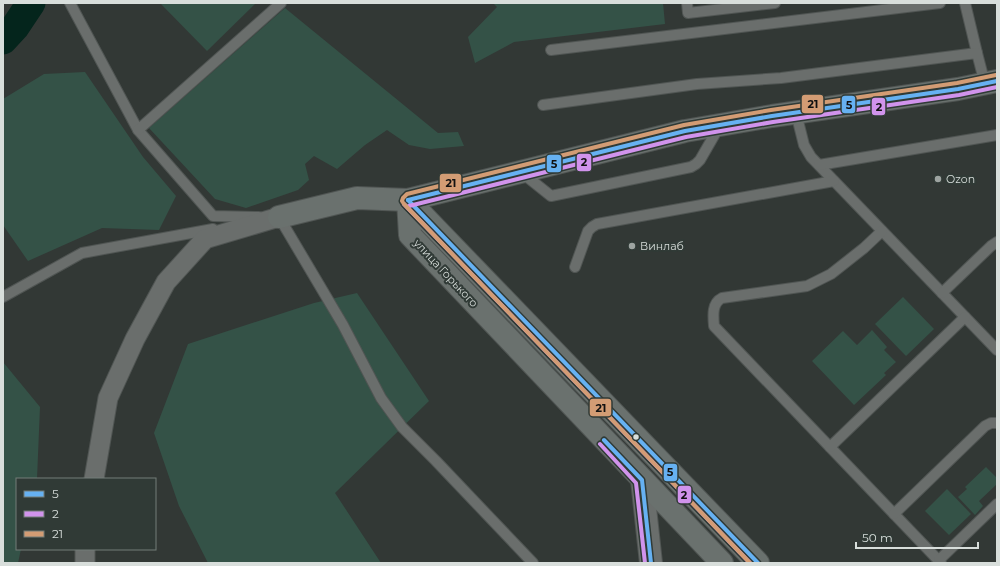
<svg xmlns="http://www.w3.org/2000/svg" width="1000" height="566" viewBox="0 0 1000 566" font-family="Montserrat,sans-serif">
<rect width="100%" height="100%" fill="#323835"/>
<!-- green -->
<g fill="#345247">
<polygon points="160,3 256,3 207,51"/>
<polygon points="493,3 663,3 665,24 514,42 475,63 468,37 497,7"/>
<polygon points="285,8 438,133 458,132 464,146 430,149 409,145 387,130 365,145 337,169 314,156 305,164 309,180 298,190 246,208 215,199 149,128"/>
<polygon points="85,72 143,157 176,196 159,230 102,228 28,261 3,225 3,99 44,74"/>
<polygon points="357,293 429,401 335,493 381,563 208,563 179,506 154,433 188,344 314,303"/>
<polygon points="903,297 934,329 906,356 875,324"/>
<polygon points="872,330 887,347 884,350 896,362 884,373 886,375 854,405 812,361 843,331 857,345"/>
<polygon points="3,362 40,407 37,479 17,479 17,549 21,549 18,563 3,563"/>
<polygon points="986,467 997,478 997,484 979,501 983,506 975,515 958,497 967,489 965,487"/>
<polygon points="947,489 971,514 949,535 925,511"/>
</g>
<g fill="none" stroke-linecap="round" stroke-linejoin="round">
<!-- river -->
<polyline stroke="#04251c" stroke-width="29" points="3,40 15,27 31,3"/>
<defs>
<g id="service">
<polyline points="70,3 138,130 213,216 259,217"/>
<polyline points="687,3 688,13 775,3"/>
<polyline points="965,3 977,53"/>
<polyline points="551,50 940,3"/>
<polyline points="543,105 697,84 781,78 977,53 985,84"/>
<polyline points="796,113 804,145 811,157 997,350"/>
<polyline points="138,130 281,3"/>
<polyline points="819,165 997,135"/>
<polyline points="521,172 551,196 691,167 696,164 700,160 719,127"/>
<polyline points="279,217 343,325 381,398 402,427 436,461 533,563"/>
<path d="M882,231L864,248L831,274L807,286L722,298C712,303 713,315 714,326L941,563"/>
<polyline points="575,267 588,231 592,227 597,224 834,181"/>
<polyline points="942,293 991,246 997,242"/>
<polyline points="3,297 82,253 213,229"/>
<polyline points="830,447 965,317"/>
<polyline points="894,514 985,426 991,423 997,423"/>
<polyline points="939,560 997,504"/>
</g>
<g id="minor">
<polyline points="94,479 108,398 135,339 166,282 205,239 279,217"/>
<polyline points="85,563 85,549"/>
</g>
<polyline id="tertiary" points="642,480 651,563"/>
<g id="secondary">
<polyline points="408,200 758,563"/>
<polyline points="408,200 410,235 722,563"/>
<polyline points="279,217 357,198 408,200 685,131 772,116 958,89 997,81"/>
</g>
</defs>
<!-- service casing -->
<use href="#service" stroke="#505553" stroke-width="12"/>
<!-- minor casing -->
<use href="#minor" stroke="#505553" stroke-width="21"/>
<!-- tertiary casing -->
<use href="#tertiary" stroke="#505553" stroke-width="24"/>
<!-- secondary casing -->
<use href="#secondary" stroke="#505553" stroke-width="24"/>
<!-- service -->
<use href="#service" stroke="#6a6e6c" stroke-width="10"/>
<!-- minor -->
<use href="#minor" stroke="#6a6e6c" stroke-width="19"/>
<!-- tertiary -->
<use href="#tertiary" stroke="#6a6e6c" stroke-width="22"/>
<!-- secondary -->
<use href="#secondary" stroke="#6a716e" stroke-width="22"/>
<defs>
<g id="bus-1">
<polyline points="408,200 685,131 772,116 958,89 997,81"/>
<polyline points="408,200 758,563"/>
<polyline points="604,440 642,480 651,563"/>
</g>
<g id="bus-2">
<polyline points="404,204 750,563"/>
<polyline points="409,206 686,137 773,122 959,95 997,87"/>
<polyline points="600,444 636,483 645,563"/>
</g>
<polyline id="bus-3" points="750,563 404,204 402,201 403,198 407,194 684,125 771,110 957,83 996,75"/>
</defs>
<!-- bus-1 casing -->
<use href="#bus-1" stroke="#303a36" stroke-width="7"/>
<!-- bus-2 casing -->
<use href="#bus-2" stroke="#303a36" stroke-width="7"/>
<!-- bus-3 casing -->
<use href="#bus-3" stroke="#303a36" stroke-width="7"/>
<!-- bus-1 -->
<use href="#bus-1" stroke="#66b1f2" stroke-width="4"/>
<!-- bus-2 -->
<use href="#bus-2" stroke="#d193ec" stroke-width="4"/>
<!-- bus-3 -->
<use href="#bus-3" stroke="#d39c74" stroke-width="4"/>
</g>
<!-- markers -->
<g fill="#9ea4a1" stroke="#303a36" stroke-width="1.5">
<circle cx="938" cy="179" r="4"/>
<circle cx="632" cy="246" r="4"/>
</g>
<circle fill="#d8dedb" stroke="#303a36" stroke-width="1.5" cx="636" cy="437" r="3.5"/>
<g text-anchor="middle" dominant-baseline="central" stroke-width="4" stroke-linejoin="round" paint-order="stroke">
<!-- poi labels -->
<g font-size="11" fill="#d8dedb" stroke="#303a36" text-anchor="start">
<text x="946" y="179">Ozon</text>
<text x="640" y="246">Винлаб</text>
</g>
<!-- street labels -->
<g font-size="11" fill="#d8dedb" stroke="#303a36">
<text transform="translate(446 273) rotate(47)">улица Горького</text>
</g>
</g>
<g stroke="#303a36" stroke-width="1.5">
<rect x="801" y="94" width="23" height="20" rx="4" fill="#d39c74"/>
<rect x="841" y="95" width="15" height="19" rx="4" fill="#66b1f2"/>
<rect x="871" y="97" width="15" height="19" rx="4" fill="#d193ec"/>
<rect x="576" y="153" width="16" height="19" rx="4" fill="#d193ec"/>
<rect x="546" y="154" width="16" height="19" rx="4" fill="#66b1f2"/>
<rect x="439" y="173" width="23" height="20" rx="4" fill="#d39c74"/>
<rect x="589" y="398" width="23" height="19" rx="4" fill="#d39c74"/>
<rect x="663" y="463" width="15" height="19" rx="4" fill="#66b1f2"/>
<rect x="677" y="485" width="15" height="19" rx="4" fill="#d193ec"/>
</g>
<g font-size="11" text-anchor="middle" font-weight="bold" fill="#111">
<text x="813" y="108">21</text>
<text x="849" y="109">5</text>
<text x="879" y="111">2</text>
<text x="584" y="166">2</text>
<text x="554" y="168">5</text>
<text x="451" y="187">21</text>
<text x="601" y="412">21</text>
<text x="670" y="476">5</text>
<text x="684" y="499">2</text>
</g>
<!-- border -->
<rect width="1000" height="566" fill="none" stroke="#d8dedb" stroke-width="8"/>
<!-- legend -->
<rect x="16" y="478" width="140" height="72" fill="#303a36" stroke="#737c78"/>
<rect x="24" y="491" width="20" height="6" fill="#66b1f2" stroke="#737c78"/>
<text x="52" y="498" font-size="12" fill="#d8dedb">5</text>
<rect x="24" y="511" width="20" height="6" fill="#d193ec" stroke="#737c78"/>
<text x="52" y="518" font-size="12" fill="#d8dedb">2</text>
<rect x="24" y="531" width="20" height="6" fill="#d39c74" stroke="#737c78"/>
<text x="52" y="538" font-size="12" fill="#d8dedb">21</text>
<!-- scale -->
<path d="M856 542v6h122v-6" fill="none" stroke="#d8dedb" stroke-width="2"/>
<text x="862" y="542" font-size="12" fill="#d8dedb" stroke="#303a36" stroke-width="3" paint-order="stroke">50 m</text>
</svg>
